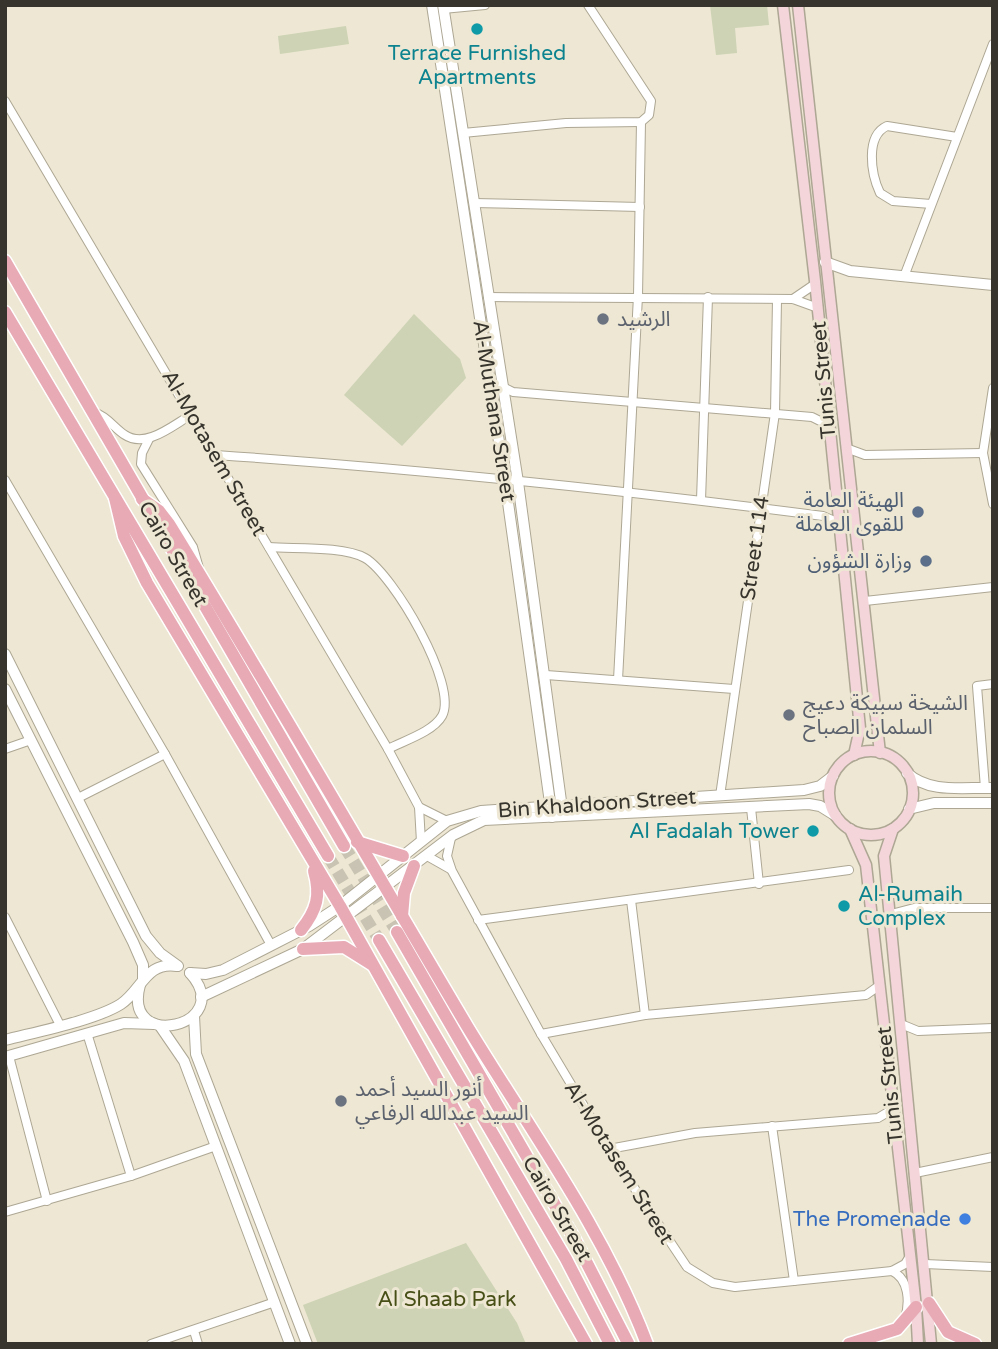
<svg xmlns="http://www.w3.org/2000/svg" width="998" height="1349" viewBox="0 0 998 1349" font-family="'Varela Round','Noto Sans Arabic',sans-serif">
<rect width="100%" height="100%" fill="#ede7d3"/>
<!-- green -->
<g fill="#cdd3b4">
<polygon points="710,5 767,5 769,25 735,28 737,53 716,55"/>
<polygon points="346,26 349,44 280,54 278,36"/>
<polygon points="414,314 460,359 466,378 402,446 344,395"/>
<polygon points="466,1243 517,1323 526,1344 318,1344 303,1305"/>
</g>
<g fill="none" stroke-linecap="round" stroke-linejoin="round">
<!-- primary-tunnel -->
<g stroke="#c8c3b2" stroke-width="12" stroke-dasharray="12 6" stroke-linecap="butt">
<polyline points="344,846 397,932"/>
<polyline points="328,856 379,940"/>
</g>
<defs>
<g id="minor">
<polyline points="443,9 485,5"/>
<polyline points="5,101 388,749 419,807 421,842"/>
<polyline points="463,133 566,123 641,122 649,115 651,101 588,5"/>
<polyline points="474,203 640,207"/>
<path d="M931,204L893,201L880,193C871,174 865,136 887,126L957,137"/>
<polyline points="905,274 993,44"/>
<polyline points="488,297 793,299 818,308"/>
<polyline points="793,299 815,284"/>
<polyline points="503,387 513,392 812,417 828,425"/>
<polyline points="993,388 983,453 993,504"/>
<path d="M94,412C108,417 114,428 125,435C146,449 173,425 191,415"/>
<polyline points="149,439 142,453 141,464 193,547 199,568"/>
<polyline points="846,448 865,455 983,453"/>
<path d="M216,455C419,469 622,490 823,516L839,523"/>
<polyline points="5,480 165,754 271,945"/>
<polyline points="701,500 708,297"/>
<path d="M269,547C295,549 343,546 365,558C393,574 459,686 442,716C433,732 403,741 388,749"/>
<polyline points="865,601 993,587"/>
<polyline points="546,675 734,689"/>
<polyline points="618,680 638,296 641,122"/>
<polyline points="5,749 31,740"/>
<polyline points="985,788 977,686 993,684"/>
<polyline points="720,796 775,413 777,300"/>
<polyline points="78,798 165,754"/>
<polyline points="419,807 447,821"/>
<polyline points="751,808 759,884"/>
<polyline points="451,838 447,856 452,871 541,1034 621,1168 687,1267 713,1283 735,1287 892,1271 905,1264 910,1256"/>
<polyline points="427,856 450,869"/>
<polyline points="631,900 645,1015"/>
<polyline points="891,914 914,908 993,908"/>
<polyline points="5,917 60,1025"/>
<polyline points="478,920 849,870"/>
<polyline points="901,1024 918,1031 993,1028"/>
<polyline points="87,1033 131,1176"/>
<polyline points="541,1034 645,1015 866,995 880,985"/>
<polyline points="9,1056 47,1201"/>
<polyline points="772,1126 794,1281"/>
<polyline points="609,1149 695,1133 878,1118 893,1109"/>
<polyline points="915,1173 993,1157"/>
<polyline points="5,1212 131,1176 216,1146"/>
<polyline points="925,1264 993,1267"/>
<path d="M892,1271C909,1279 910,1302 905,1318"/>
<polyline points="194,1331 198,1344"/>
<polyline points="151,1344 275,1302"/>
</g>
<g id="tertiary">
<polyline points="432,5 505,481 552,817"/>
<polyline points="443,5 518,482 563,816"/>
<polyline points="825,262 850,271 993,285"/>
<polyline points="5,654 146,936 160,953 178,966"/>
<polyline points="5,689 133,942 143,965 143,979"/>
<path d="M907,773C930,794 964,787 993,788"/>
<polyline points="909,809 934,803 993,803"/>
<polyline points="190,973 206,974 223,970 309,926 340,906 447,821 481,811 804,790 820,786 833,776"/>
<path d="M140,985C121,1053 238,1026 190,973"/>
<polyline points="201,997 303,949 453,835 484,820 809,804 820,806 836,816"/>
<polyline points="194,1016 196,1054 307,1344"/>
<polyline points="160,1026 184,1061 290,1344"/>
<path d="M5,1040C36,1032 96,1020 121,1004C142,990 146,961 177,966"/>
<polyline points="5,1057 124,1023 154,1024"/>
</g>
<g id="secondary">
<polyline points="783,5 815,281 860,728 854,755"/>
<polyline points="798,5 880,753"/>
<circle cx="871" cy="793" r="42"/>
<polyline points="850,829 866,865 916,1307 918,1344"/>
<polyline points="893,829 884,856 931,1344"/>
</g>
<g id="primary">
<polyline points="5,261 344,846"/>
<polyline points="5,312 328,856"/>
<polyline points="115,498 124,536 147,583 340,906 586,1344"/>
<path d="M142,499L159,511L169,524C271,690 368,859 467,1026C530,1130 604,1230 647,1344"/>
<polyline points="357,842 403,856"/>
<polyline points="402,916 404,893 414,866"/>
<path d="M301,930C317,910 321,895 314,871"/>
<polyline points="397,932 574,1238 628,1343"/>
<polyline points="379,940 566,1259 610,1344"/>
<polyline points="303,949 344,947 371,964"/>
<polyline points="929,1303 948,1332 975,1344"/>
<polyline points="849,1344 897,1329 916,1307"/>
</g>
</defs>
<!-- minor casing -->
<use href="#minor" stroke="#ada794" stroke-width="10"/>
<!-- tertiary casing -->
<use href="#tertiary" stroke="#ada794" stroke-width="12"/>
<!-- secondary casing -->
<use href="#secondary" stroke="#ada794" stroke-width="13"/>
<!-- primary casing -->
<use href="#primary" stroke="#fff" stroke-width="15"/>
<!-- minor -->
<use href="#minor" stroke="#fff" stroke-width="8"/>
<!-- tertiary -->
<use href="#tertiary" stroke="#fff" stroke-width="10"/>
<!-- secondary -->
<use href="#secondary" stroke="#f3d5da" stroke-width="10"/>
<!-- primary -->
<use href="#primary" stroke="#e8aab5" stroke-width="12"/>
</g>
<!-- markers -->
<g fill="#0f9aa8" stroke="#ede7d3" stroke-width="2.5">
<circle cx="477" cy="29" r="7"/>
<circle cx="813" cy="831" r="7"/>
<circle cx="844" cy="906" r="7"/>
</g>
<g fill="#6b7280" stroke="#ede7d3" stroke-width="2.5">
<circle cx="603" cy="319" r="7"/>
<circle cx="789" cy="715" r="7"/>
<circle cx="341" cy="1101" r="7"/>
</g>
<g fill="#5c6f8a" stroke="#ede7d3" stroke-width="2.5">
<circle cx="918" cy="512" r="7"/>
<circle cx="926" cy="561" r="7"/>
</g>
<circle fill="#3f7fe0" stroke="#ede7d3" stroke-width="2.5" cx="965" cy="1219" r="7"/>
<g text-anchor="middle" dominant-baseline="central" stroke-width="6" stroke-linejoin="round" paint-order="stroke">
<!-- culture labels -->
<g font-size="21" fill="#0d838f" stroke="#ede7d3">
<text x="477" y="53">Terrace Furnished<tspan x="477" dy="24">Apartments</tspan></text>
<text x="799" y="831" text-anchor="end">Al Fadalah Tower</text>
<text x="858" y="894" text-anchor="start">Al-Rumaih<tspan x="858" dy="24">Complex</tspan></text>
</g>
<!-- worship labels -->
<g font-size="21" fill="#5b616d" stroke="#ede7d3" text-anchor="start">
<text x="617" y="319">الرشيد</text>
<text x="803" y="703">الشيخة سبيكة دعيج<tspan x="803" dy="24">السلمان الصباح</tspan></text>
<text x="355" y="1089">أنور السيد أحمد<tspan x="355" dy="24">السيد عبدالله الرفاعي</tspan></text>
</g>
<!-- street labels -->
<g font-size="21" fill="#36342c" stroke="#ede7d3">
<text transform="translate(824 380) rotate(-95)">Tunis Street</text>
<text transform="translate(494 411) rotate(81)">Al-Muthana Street</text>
<text transform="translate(214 453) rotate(60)">Al-Motasem Street</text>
<text transform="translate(755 548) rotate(-82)">Street 114</text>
<text transform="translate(173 554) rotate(60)">Cairo Street</text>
<text transform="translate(597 804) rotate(-4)">Bin Khaldoon Street</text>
<text transform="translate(890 1085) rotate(-96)">Tunis Street</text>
<text transform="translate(619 1163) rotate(58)">Al-Motasem Street</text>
<text transform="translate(557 1209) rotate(60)">Cairo Street</text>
</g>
<!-- service labels -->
<g font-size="21" fill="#4e5e75" stroke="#ede7d3" text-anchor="end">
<text x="904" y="500">الهيئة العامة<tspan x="904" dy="24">للقوى العاملة</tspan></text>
<text x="912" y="561">وزارة الشؤون</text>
</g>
<!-- shop labels -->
<g font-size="21" fill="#366cbe" stroke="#ede7d3" text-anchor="end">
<text x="951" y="1219">The Promenade</text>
</g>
<!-- park labels -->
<g font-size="21" fill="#474f17" stroke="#ede7d3">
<text x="447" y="1299">Al Shaab Park</text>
</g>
</g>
<!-- border -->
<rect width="998" height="1349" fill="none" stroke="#36342c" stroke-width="14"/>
</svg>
